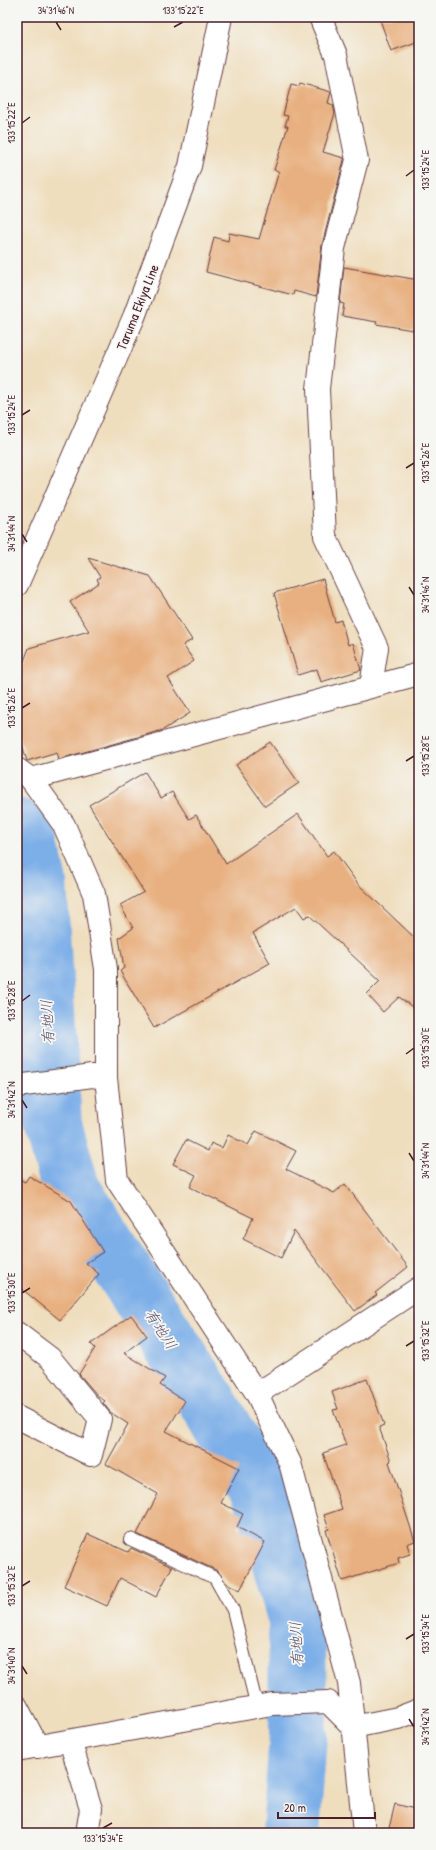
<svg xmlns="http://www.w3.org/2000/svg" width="436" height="1850" viewBox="0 0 436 1850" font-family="'Patrick Hand','Klee One',sans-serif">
<rect width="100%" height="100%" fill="#f6f6f2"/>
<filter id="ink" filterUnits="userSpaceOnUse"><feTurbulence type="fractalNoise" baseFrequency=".025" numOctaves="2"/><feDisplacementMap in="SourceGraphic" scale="8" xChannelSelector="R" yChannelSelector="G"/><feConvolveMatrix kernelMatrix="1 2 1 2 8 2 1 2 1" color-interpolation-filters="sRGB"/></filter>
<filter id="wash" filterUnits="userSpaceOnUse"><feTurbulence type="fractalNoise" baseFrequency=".012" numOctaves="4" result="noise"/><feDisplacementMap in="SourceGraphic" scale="16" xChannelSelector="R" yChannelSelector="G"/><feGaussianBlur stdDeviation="0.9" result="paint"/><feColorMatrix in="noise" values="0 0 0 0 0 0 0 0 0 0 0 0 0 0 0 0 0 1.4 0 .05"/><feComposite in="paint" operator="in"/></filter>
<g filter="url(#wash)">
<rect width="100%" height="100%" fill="#efdebe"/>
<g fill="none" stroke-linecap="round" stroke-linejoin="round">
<!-- river -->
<polyline stroke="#7caee8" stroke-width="58" points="17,827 28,834 38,883 53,1124 71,1189 208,1402 262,1496 297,1621 298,1735 291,1833"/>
</g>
<g id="blocks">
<!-- building -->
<g fill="#e8b080">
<polygon points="379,17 419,17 419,41 391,51"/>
<polygon points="300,83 331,92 328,103 333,105 335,113 323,152 344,158 344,160 322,245 316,297 294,291 293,295 206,272 214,237 228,241 229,233 259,239 279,171 274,170 288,126 285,126 288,116 283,115 291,84 299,86"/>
<polygon points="344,267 419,280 419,331 376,324 377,322 342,316 344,304 340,303"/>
<polygon points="88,558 150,576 192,640 183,645 194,661 168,678 190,713 163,730 59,759 57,752 27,761 17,727 17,679 29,648 89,631 70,602 99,583 97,579 100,577"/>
<polygon points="323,579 335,622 341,620 348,645 353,643 361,670 321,682 317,669 298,675 274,593"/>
<polygon points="270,742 299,783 265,806 236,765"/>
<polygon points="145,772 161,798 172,792 189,819 196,815 226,864 298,814 327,856 334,851 358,884 419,942 419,1012 399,997 383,1012 367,994 380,981 309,915 304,918 296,907 253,933 270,963 154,1028 120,971 124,968 119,938 133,928 120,905 144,892 89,805"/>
<polygon points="256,1131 296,1151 286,1169 334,1193 345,1184 408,1267 375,1293 377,1295 355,1311 294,1231 281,1258 243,1239 253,1218 190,1187 196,1175 173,1164 186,1140 208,1151 211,1143 222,1148 228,1135 248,1145"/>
<polygon points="29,1176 71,1201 103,1252 86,1263 99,1274 60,1320 17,1285 17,1178 25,1182"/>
<polygon points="131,1315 147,1336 124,1353 165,1378 160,1385 185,1401 166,1431 239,1468 221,1503 243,1514 237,1527 265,1542 240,1590 226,1583 218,1571 137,1534 158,1494 106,1464 128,1424 110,1412 103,1403 105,1401 98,1396 79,1374 95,1348 91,1344"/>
<polygon points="367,1379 384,1425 379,1427 391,1461 389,1462 415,1541 407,1544 410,1554 398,1558 399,1563 342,1581 326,1530 329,1529 324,1515 342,1509 323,1453 346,1445 333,1410 338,1409 332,1392"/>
<polygon points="88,1534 128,1552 131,1548 172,1567 156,1597 120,1578 107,1606 64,1586"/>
<polygon points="395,1804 419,1810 419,1833 410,1833 389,1828"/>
</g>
</g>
</g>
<g filter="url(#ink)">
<use href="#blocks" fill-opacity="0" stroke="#633c41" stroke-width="1"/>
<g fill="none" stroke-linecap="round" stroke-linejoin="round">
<defs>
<polyline id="lane" points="130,1539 215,1578 233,1610 257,1707"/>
<g id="street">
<polyline points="320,17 336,55 357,160 334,248 318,389 325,536 377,648 371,686"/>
<polyline points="31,779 419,674"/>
<polyline points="17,1086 92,1076 106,1078"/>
<polyline points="17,1333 50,1358 100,1419 91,1455 17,1417"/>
<polyline points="257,1394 419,1288"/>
<polyline points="17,1707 38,1747"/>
<polyline points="70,1741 91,1809 87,1833"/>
<polyline points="17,1750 272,1704 328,1702 353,1727 398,1718 419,1710"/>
</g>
<g id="secondary">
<polyline points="17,585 134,317 190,166 221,17"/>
<polyline points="17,769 31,779 64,825 94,894 106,969 106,1078 117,1180 257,1394 290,1463 349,1683 364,1833"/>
</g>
</defs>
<!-- lane casing -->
<use href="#lane" stroke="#633c41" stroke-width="14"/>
<!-- street casing -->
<use href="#street" stroke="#633c41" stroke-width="24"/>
<!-- secondary casing -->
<use href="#secondary" stroke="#633c41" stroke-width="24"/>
<!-- lane -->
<use href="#lane" stroke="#fff" stroke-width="12"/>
<!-- street -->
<use href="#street" stroke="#fff" stroke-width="22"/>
<!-- secondary -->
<use href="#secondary" stroke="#fff" stroke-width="22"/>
</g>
</g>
<!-- ticks -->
<path fill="none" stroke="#4a1f2b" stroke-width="1.5" d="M56,22L61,30M174,27L183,22M22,123L30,117M406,176L414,170M22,415L30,410M406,468L414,463M22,534L27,542M409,587L414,595M22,708L30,703M406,761L414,756M22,1001L30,995M406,1054L414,1048M22,1100L27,1108M409,1153L414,1161M22,1293L30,1288M406,1346L414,1341M22,1586L30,1581M406,1639L414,1634M22,1666L27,1674M409,1719L414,1727M103,1828L112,1823"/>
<g text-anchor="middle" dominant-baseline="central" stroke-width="3.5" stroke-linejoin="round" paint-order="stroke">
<!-- street labels -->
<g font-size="14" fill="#4a1f2b" stroke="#f6f6f2">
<text transform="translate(137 307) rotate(-68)">Taruma Ekiya Line</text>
</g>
<!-- water labels -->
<g font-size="15" font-style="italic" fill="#5c516d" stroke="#f6f6f2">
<text transform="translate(47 1022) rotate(-93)">有地川</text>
<text transform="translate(161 1329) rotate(57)">有地川</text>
<text transform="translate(296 1644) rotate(-93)">有地川</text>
</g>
</g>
<!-- margin -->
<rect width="436" height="1850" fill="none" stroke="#f6f6f2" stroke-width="44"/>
<!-- scale -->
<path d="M278 1812v6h97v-6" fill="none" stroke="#4a1f2b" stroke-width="2"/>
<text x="284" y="1812" font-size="12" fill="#4a1f2b" stroke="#f6f6f2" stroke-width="3" paint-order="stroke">20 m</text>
<rect x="22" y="22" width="392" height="1806" fill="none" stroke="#4a1f2b" stroke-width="1.5"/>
<g font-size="10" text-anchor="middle" fill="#4a1f2b">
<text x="56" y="14">34°31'46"N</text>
<text x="183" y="14">133°15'22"E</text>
<text transform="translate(11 123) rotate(-90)" y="4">133°15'22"E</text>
<text transform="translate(425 170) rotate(-90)" y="4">133°15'24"E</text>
<text transform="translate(11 415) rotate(-90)" y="4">133°15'24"E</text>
<text transform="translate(425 463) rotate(-90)" y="4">133°15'26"E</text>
<text transform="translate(11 534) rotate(-90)" y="4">34°31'44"N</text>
<text transform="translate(425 595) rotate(-90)" y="4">34°31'46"N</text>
<text transform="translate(11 708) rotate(-90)" y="4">133°15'26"E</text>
<text transform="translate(425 756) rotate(-90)" y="4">133°15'28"E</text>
<text transform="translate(11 1001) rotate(-90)" y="4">133°15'28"E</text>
<text transform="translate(425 1048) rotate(-90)" y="4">133°15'30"E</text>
<text transform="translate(11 1100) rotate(-90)" y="4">34°31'42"N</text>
<text transform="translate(425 1161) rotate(-90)" y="4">34°31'44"N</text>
<text transform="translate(11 1293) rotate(-90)" y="4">133°15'30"E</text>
<text transform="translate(425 1341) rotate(-90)" y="4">133°15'32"E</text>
<text transform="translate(11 1586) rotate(-90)" y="4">133°15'32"E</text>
<text transform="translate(425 1634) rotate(-90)" y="4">133°15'34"E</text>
<text transform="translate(11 1666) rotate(-90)" y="4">34°31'40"N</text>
<text transform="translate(425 1727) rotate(-90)" y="4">34°31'42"N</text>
<text x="103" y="1842">133°15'34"E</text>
</g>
</svg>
